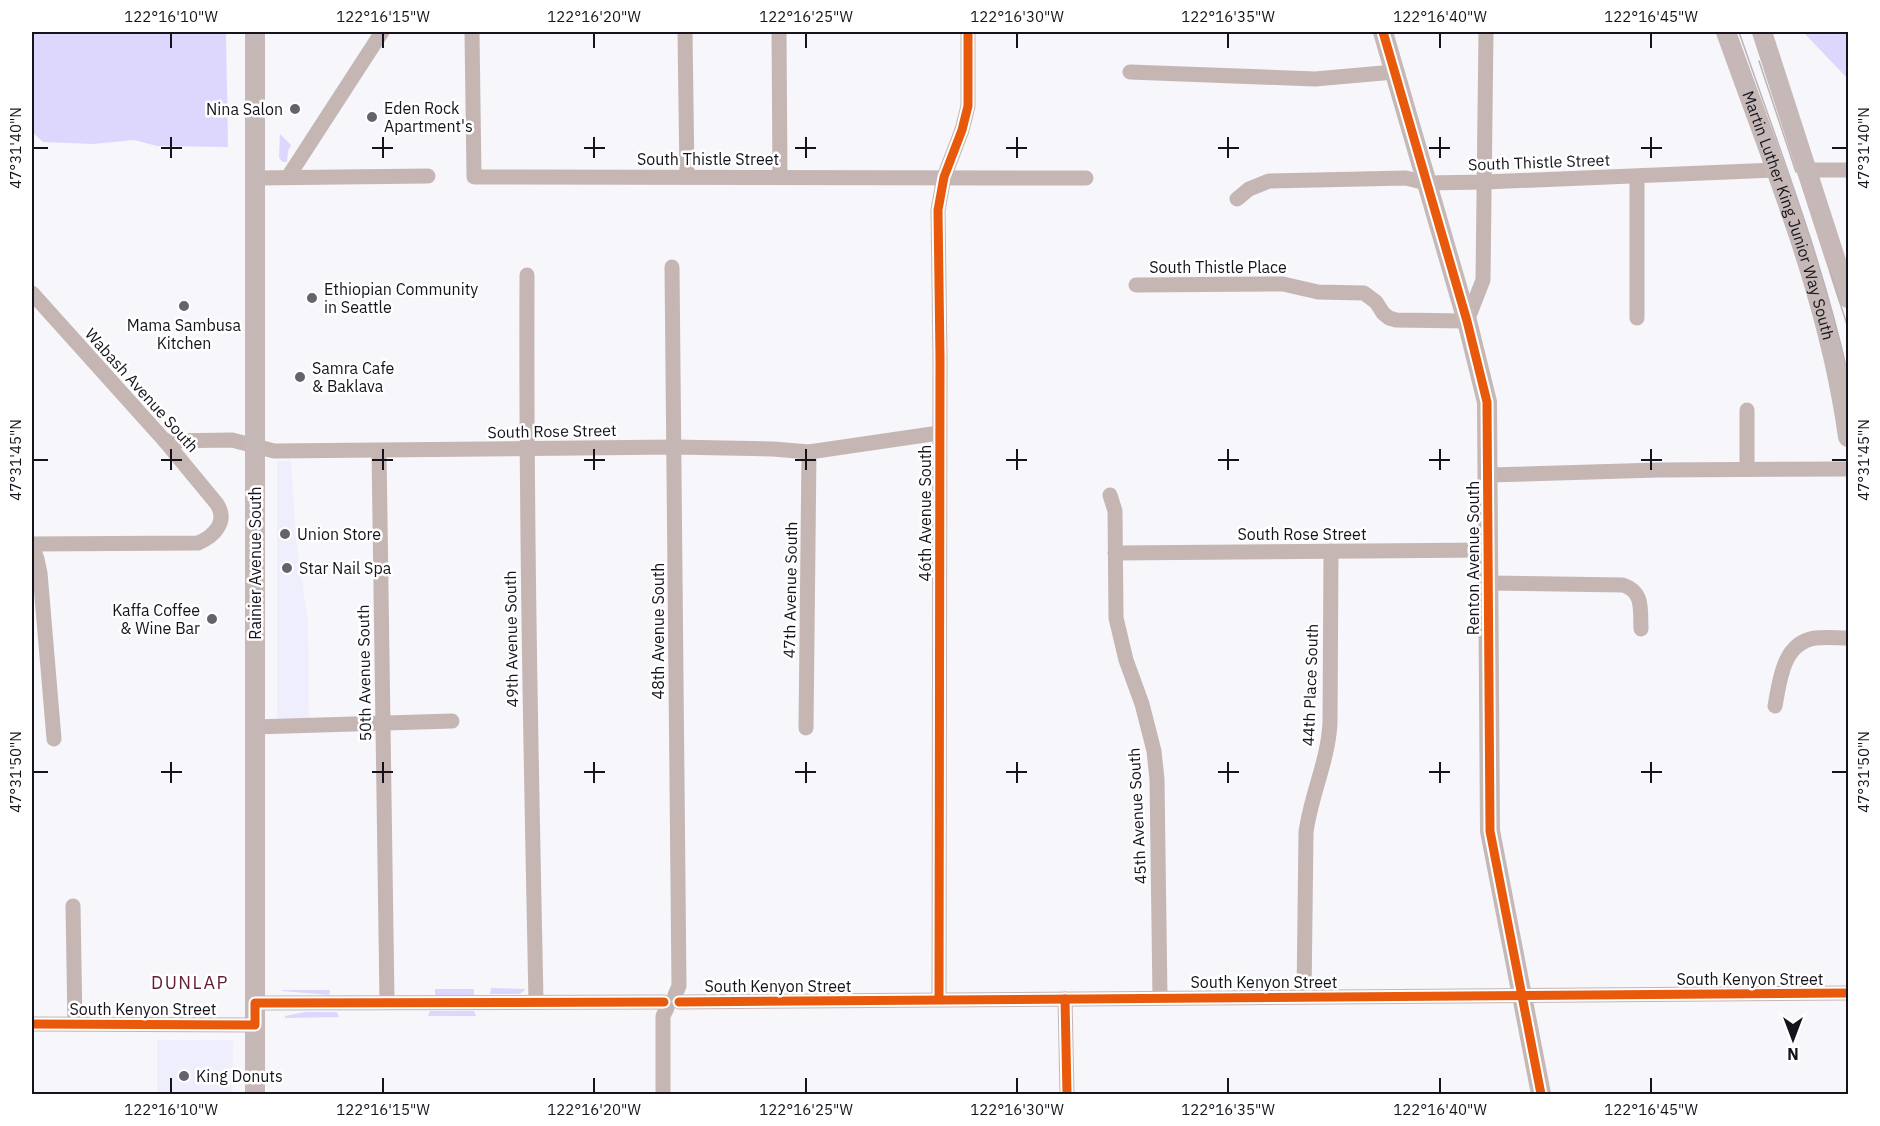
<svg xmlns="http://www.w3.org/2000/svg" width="1880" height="1126" viewBox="0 0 1880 1126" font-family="'IBM Plex Sans',sans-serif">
<rect width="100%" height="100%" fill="#f6f6fb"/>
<!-- built -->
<g fill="#efeefc">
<polygon points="277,461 291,461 296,540 308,622 309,719 277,720"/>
<polygon points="157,1040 233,1040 232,1094 157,1094"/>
</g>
<!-- green -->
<g fill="#ddd7fd">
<polygon points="32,32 226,32 228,147 157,146 134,140 93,144 43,142 32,132"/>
<polygon points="1803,32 1848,32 1848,79"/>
<polygon points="280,134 291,145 288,151 287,162 283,162 279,158"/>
<polygon points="491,988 526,989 520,994 490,994"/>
<rect x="435" y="989" width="39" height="6"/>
<polygon points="282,990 330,990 329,995 282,991"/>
<polygon points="430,1011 474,1011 476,1016 428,1016"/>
<polygon points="305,1012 337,1012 339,1017 285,1018 285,1016"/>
</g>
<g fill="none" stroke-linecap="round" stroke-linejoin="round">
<!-- minor -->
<g stroke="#c5b6b4" stroke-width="15">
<polyline points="472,32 474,177 1086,178"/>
<polyline points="685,32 687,177"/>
<polyline points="779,32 780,177"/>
<polyline points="1130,72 1315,79 1394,72"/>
<polyline points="1808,170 1848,170"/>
<polyline points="288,177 382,32"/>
<polyline points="1637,177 1637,318"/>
<polyline points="255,178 428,176"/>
<polyline points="1237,199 1249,189 1269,181 1406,178 1426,183 1485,182 1775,170"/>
<polyline points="672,267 679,986 675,995"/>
<path d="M527,275C526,517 531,759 536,1001"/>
<polyline points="1136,285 1283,284 1318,292 1364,293 1376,302 1383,313 1389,318 1396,320 1467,321 1483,280 1486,32"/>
<path d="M32,293L165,441L217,504C228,521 215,536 198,543L32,544"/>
<polyline points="1747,410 1747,469"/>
<polyline points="165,441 232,440 274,451 675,447 773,449 809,452 939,433"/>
<polyline points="379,451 387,1002"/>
<polyline points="1488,475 1658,470 1848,469"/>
<polyline points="1110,495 1115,511 1116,618 1126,660 1142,704 1154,751 1157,779 1160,998"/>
<polyline points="32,545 37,559 40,573 54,739"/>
<polyline points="1115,553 1489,550"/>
<path d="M1489,583L1623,585C1644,592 1640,609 1641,629"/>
<path d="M1775,706C1780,679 1783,643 1815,638C1826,637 1838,638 1848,638"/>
<polyline points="254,727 452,721"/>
<polyline points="806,728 809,452"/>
<polyline points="73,906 75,1024"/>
<path d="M1304,997L1306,832C1311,795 1328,761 1330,723L1331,551"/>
<polyline points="939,999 940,358 938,210 944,177 962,130 968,106 968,32"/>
<polyline points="1065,999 1067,1094"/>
<polyline points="679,1002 1848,993"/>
<polyline points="255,1003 664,1002"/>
<polyline points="32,1024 255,1025"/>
<polyline points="663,1094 663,1016 667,1008"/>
</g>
<!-- major -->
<g stroke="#c5b8b7" stroke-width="20">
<polyline points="1383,32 1467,321 1487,402 1490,831 1541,1094"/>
<path id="s1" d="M1726,32C1773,164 1829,297 1848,437"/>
<polyline points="1762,32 1848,298"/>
<polyline points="255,1094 255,32"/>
</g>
<!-- tram -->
<g stroke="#bab3b4" stroke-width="1.5">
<path d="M1739,32C1778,145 1822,258 1848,375"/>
<polyline points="1759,61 1796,172"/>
<polyline points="1830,271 1848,328"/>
</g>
<defs>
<g id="cycleway">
<polyline points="1383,32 1467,321 1487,402 1490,831 1541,1094"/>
<polyline points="939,999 940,358 938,210 944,177 962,130 968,106 968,32"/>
<polyline points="1065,999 1067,1094"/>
<polyline points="679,1002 1848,993"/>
<polyline points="32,1024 255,1025 255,1003 664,1002"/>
</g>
</defs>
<!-- cycleway casing -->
<use href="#cycleway" stroke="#fff" stroke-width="13"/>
<!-- cycleway -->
<use href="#cycleway" stroke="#e8590c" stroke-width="9"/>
</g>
<!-- ticks -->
<path fill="none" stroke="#15141d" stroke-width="2" d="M171,33V48M383,33V48M594,33V48M806,33V48M1017,33V48M1228,33V48M1440,33V48M1651,33V48M171,137V158M383,137V158M594,137V158M806,137V158M1017,137V158M1228,137V158M1440,137V158M1651,137V158M33,148H48M161,148H182M372,148H393M584,148H605M795,148H816M1006,148H1027M1218,148H1239M1429,148H1450M1641,148H1662M1832,148H1847M171,449V470M383,449V470M594,449V470M806,449V470M1017,449V470M1228,449V470M1440,449V470M1651,449V470M33,460H48M161,460H182M372,460H393M584,460H605M795,460H816M1006,460H1027M1218,460H1239M1429,460H1450M1641,460H1662M1832,460H1847M171,762V783M383,762V783M594,762V783M806,762V783M1017,762V783M1228,762V783M1440,762V783M1651,762V783M33,772H48M161,772H182M372,772H393M584,772H605M795,772H816M1006,772H1027M1218,772H1239M1429,772H1450M1641,772H1662M1832,772H1847M171,1078V1093M383,1078V1093M594,1078V1093M806,1078V1093M1017,1078V1093M1228,1078V1093M1440,1078V1093M1651,1078V1093"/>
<!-- markers -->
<g fill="#64636b" stroke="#fff" stroke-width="2">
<circle cx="295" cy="109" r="6"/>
<circle cx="372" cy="117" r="6"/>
<circle cx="312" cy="298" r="6"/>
<circle cx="184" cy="306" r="6"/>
<circle cx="300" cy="377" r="6"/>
<circle cx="285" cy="534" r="6"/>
<circle cx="287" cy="568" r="6"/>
<circle cx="212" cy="619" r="6"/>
<circle cx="184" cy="1076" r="6"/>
</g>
<g text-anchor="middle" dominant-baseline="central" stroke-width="5" stroke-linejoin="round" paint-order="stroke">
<!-- poi labels -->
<g font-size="16" fill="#15141d" stroke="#fff" text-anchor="start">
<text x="384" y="108">Eden Rock<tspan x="384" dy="18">Apartment's</tspan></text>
<text x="283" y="109" text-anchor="end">Nina Salon</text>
<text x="324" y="289">Ethiopian Community<tspan x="324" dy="18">in Seattle</tspan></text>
<text x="184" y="325" text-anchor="middle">Mama Sambusa<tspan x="184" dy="18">Kitchen</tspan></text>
<text x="312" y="368">Samra Cafe<tspan x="312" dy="18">&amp; Baklava</tspan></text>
<text x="297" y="534">Union Store</text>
<text x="299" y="568">Star Nail Spa</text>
<text x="200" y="610" text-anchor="end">Kaffa Coffee<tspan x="200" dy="18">&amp; Wine Bar</tspan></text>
<text x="196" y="1076">King Donuts</text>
</g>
<!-- street labels -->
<g font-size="16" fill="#15141d" stroke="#fff">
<text x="708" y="159">South Thistle Street</text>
<text transform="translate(1539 162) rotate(-2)">South Thistle Street</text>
<text stroke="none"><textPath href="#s1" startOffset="194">Martin Luther King Junior Way South</textPath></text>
<text x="1218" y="267">South Thistle Place</text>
<text transform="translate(142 390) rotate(48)">Wabash Avenue South</text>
<text transform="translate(552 431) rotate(-1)">South Rose Street</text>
<text transform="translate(925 513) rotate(-90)">46th Avenue South</text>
<text x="1302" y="534">South Rose Street</text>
<text transform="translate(1473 558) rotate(-90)">Renton Avenue South</text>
<text transform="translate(255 563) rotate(-90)">Rainier Avenue South</text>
<text transform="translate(790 590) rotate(-89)">47th Avenue South</text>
<text transform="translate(658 631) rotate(-90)">48th Avenue South</text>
<text transform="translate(511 639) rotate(-91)">49th Avenue South</text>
<text transform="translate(364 673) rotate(-91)">50th Avenue South</text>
<text transform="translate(1310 685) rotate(-88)">44th Place South</text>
<text transform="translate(1137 816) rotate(-93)">45th Avenue South</text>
<text x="1750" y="979">South Kenyon Street</text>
<text x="1264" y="982">South Kenyon Street</text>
<text x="778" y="986">South Kenyon Street</text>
<text x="143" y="1009">South Kenyon Street</text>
</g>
<!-- neighbourhood labels -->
<g font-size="18" letter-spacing="1.5" fill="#621e36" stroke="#fff">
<text x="190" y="982">DUNLAP</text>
</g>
</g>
<!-- border -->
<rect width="1880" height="1126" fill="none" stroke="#ffffff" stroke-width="66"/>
<!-- north arrow -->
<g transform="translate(1793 1039) rotate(180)" stroke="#ffffff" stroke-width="4.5" paint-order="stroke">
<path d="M0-4.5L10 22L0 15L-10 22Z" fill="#15141d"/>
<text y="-9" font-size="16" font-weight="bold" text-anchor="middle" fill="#15141d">N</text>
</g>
<rect x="33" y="33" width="1814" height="1060" fill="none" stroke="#15141d" stroke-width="2"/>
<g font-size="15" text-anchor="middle" fill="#15141d">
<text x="171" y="22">122°16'10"W</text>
<text x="383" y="22">122°16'15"W</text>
<text x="594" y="22">122°16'20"W</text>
<text x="806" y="22">122°16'25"W</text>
<text x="1017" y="22">122°16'30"W</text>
<text x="1228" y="22">122°16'35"W</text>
<text x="1440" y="22">122°16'40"W</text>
<text x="1651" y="22">122°16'45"W</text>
<text transform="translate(1864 148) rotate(-90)" y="5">47°31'40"N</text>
<text transform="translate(16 148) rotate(-90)" y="5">47°31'40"N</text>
<text transform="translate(1864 460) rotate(-90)" y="5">47°31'45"N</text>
<text transform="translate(16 460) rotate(-90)" y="5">47°31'45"N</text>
<text transform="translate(1864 772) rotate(-90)" y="5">47°31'50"N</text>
<text transform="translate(16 772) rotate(-90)" y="5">47°31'50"N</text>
<text x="171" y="1115">122°16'10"W</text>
<text x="383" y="1115">122°16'15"W</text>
<text x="594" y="1115">122°16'20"W</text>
<text x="806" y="1115">122°16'25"W</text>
<text x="1017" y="1115">122°16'30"W</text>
<text x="1228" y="1115">122°16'35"W</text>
<text x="1440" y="1115">122°16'40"W</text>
<text x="1651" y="1115">122°16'45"W</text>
</g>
</svg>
